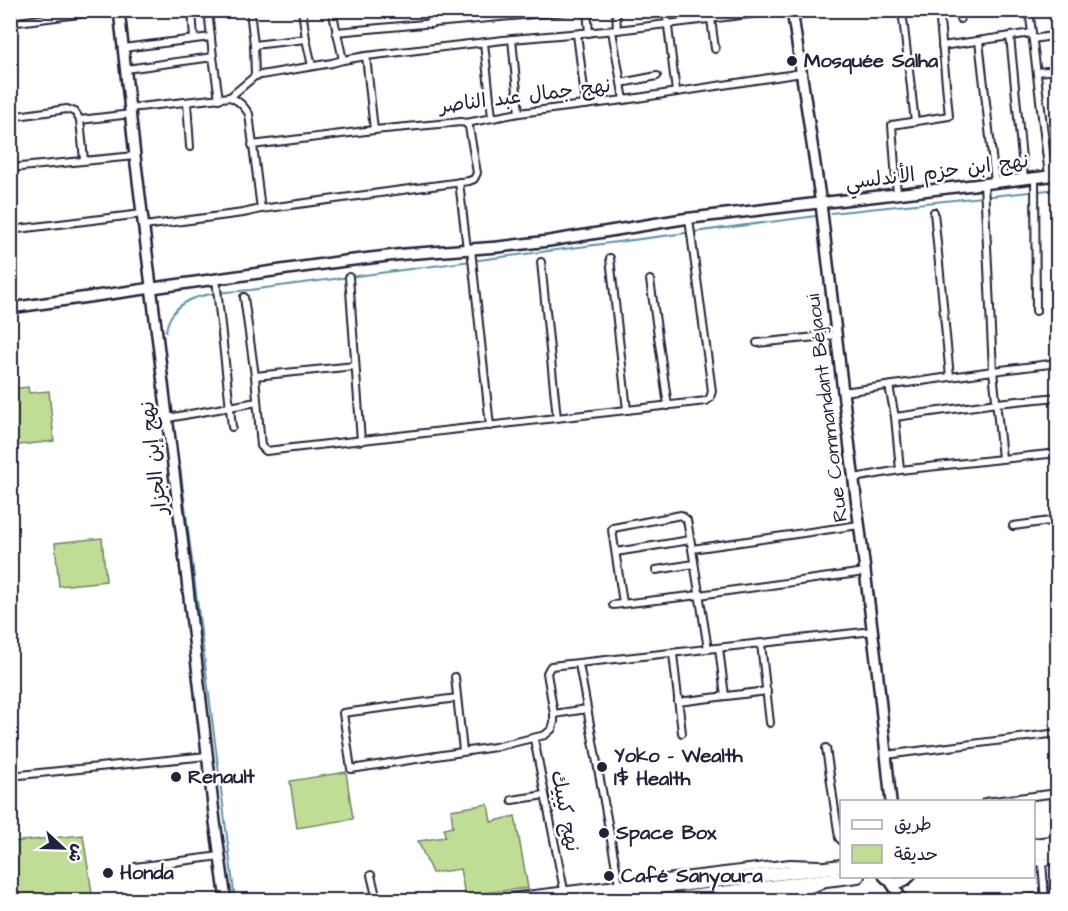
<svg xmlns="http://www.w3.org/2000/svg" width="1068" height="911" viewBox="0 0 1068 911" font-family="'Architects Daughter','Playpen Sans Arabic',sans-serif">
<rect width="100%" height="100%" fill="#fff"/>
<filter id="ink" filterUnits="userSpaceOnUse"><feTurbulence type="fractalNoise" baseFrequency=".0167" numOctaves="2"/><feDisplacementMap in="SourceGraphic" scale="12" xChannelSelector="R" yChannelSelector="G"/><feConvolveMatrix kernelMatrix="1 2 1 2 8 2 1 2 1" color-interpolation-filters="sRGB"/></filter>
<g filter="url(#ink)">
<!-- green -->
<g fill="#c0dd95" stroke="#718068" stroke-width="1.5">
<polygon points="28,387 29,393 49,391 54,441 11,446 11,389"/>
<polygon points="102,538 106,581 59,586 55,543"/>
<polygon points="346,772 353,819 297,828 290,781"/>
<polygon points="488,804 491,822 515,816 528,888 465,895 460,869 432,873 418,841 445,837 444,829 453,827 451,810"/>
<polygon points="83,835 93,900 11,900 11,842"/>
</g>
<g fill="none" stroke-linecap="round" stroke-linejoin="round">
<!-- stream -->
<g stroke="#6292a4" stroke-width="2">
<polyline points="831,213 1058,189"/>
<path d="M166,331C172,291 219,293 250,290L816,216"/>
<polyline points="180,466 235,900"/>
</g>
<defs>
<g id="street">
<polyline points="192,10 194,39"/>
<polyline points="250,10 254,45 255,76"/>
<polyline points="332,10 343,60"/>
<polyline points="430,10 431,24"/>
<polyline points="587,10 589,33"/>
<polyline points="616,10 617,30"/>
<polyline points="666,10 676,92"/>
<polyline points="902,10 915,122"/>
<polyline points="959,10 960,19"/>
<polyline points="1029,10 1032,33"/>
<polyline points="119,14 145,10"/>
<polyline points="711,19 715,49"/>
<polyline points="10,23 109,10"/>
<polyline points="612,31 624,100"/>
<polyline points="336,32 578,10"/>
<polyline points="577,34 586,105"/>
<polyline points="1010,36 1024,179"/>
<polyline points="306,39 312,66"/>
<polyline points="512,39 519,113"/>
<polyline points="1033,39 1058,35"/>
<polyline points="979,41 995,182"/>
<polyline points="484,43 492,117"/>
<polyline points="254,45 306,39 302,10"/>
<polyline points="942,46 1032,33 1049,176"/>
<polyline points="123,48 211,37"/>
<polyline points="366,56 374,130"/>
<polyline points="213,57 219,99"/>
<polyline points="126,69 213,57 208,10"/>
<polyline points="1037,72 1058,70"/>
<polyline points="621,83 657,76"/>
<polyline points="230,97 255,76 332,63 343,60 366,56 512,39 617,30 784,10"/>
<polyline points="187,102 190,147"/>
<path d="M130,108L230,97C239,101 243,105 249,114L261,209"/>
<polyline points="10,117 67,109 75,112 80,120 131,114"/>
<polyline points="80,120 84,160"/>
<polyline points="252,145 374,130 461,122 466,123 519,113 624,100 802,73"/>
<polyline points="10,168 135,156"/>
<polyline points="1035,178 1036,311"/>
<polyline points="459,182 467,249"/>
<polyline points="984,183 993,371 1002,458"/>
<polyline points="897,194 892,125 949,116 939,10"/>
<polyline points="934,212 950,377"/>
<polyline points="144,226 243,213 261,209 469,181 474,179 477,173 469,127 466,123"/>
<polyline points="10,230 142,214"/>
<polyline points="471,249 490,426"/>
<polyline points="610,258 627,410"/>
<polyline points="541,262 557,418"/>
<polyline points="349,277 361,441"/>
<polyline points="216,279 232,427"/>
<polyline points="650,280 668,406"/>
<polyline points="244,297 255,376 261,446 266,451 706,401 710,398 712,391 689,219"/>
<polyline points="757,343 836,335"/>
<polyline points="255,376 355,366"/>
<polyline points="843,392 993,371 1058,363"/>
<polyline points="895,417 997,403 1058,397"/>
<polyline points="168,418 257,402"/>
<polyline points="900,470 1058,453"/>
<polyline points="854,478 900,470 895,417 889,386"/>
<polyline points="1013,526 1058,520"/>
<polyline points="616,552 690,540"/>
<polyline points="656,570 694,564"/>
<polyline points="623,603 612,530 613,528 681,515 687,520 692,549"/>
<polyline points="613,605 699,595 865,572"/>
<polyline points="761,644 770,723"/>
<polyline points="719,648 725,696"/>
<polyline points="708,649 692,549 859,525"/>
<polyline points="673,654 682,733"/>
<polyline points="579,664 619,884"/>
<polyline points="455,677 463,751"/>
<polyline points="457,698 343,713 351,769 495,747 545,735 552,729 554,722 554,714 547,673 549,669 551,666 873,631"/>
<polyline points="678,702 767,691"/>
<polyline points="554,714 587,709"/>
<polyline points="534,739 564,890"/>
<polyline points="826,748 839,838 842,841"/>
<polyline points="886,755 1058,733"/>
<polyline points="10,776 207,756"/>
<polyline points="512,800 545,795"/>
<polyline points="985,802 1058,793"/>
<polyline points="1042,862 1045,900"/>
<polyline points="1034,863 1058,860"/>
<polyline points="135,867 220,856"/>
<polyline points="371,875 377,900"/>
<polyline points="485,900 790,863 819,864"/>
<polyline points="729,900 798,892 808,890 822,885"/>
<polyline points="1014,900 1058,895"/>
</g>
<g id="secondary">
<polyline points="119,10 135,156 184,554 215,822 226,900"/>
<polyline points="792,10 821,204 843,392 877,668 891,802"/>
<polyline points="10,308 345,261 405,254 498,247 549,241 683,219 1058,175"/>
<path d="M884,876C892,885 902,885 910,876"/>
<polyline points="890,881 898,893 902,900"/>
</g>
<g id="highway">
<polyline points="1034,845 1058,842"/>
<polyline points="1034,854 1058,851"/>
<polyline points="552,900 842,866"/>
<polyline points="666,900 858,876"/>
</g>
</defs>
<!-- street casing -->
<use href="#street" stroke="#22223b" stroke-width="10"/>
<!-- secondary casing -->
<use href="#secondary" stroke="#22223b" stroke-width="14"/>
<!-- highway casing -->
<use href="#highway" stroke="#22223b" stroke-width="16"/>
<!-- street -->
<use href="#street" stroke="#fff" stroke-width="6"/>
<!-- secondary -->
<use href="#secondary" stroke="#fff" stroke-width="9"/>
<!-- highway -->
<use href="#highway" stroke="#fff" stroke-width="12"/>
</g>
</g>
<!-- markers -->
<g fill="#22223b" stroke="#fff" stroke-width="2">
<circle cx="792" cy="61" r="6"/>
<circle cx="602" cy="767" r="6"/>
<circle cx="176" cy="777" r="6"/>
<circle cx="604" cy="833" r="6"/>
<circle cx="108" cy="873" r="6"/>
<circle cx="609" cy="876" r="6"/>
</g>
<g text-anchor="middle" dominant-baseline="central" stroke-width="5" stroke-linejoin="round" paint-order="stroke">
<!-- poi labels -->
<g font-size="20" font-weight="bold" fill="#22223b" stroke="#fff" text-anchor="start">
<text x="804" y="61">Mosquée Salha</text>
<text x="614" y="756">Yoko - Wealth<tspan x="614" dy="23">I$ Health</tspan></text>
<text x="188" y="777">Renault</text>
<text x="616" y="833">Space Box</text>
<text x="120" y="873">Honda</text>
<text x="621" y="876">Café Sanyoura</text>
</g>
<!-- street labels -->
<g font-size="20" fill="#22223b" stroke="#fff">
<text transform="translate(525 96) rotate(-7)">نهج جمال عبد الناصر</text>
<text transform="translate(937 172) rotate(-7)">نهج ابن حزم الأندلسي</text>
<text transform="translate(827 408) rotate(-97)">Rue Commandant Béjaoui</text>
<text transform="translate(154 458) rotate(-97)">نهج إبن الجزار</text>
<text transform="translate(565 811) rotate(79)">نهج كيبيك</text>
</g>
</g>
<!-- margin -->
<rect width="1068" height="911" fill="none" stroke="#fff" stroke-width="36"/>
<rect x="18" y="18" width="1032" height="875" fill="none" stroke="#22223b" stroke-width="2" filter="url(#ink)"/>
<!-- legend -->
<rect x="840" y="800" width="195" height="78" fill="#ffffff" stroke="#a7a7b1" stroke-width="1.5"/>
<rect x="852" y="820" width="30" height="9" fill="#ffffff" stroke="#a7a7b1" stroke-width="1.5"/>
<text x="894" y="830" font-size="18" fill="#22223b">طريق</text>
<rect x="852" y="845" width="30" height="18" fill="#c0dd95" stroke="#a7a7b1" stroke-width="1.5"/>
<text x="894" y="860" font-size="18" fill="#22223b">حديقة</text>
<!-- north arrow -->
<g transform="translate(63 848) rotate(112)" stroke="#ffffff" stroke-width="4.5" paint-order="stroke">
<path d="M0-4.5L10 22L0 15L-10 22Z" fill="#22223b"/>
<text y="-9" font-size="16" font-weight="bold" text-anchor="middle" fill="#22223b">ش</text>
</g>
</svg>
